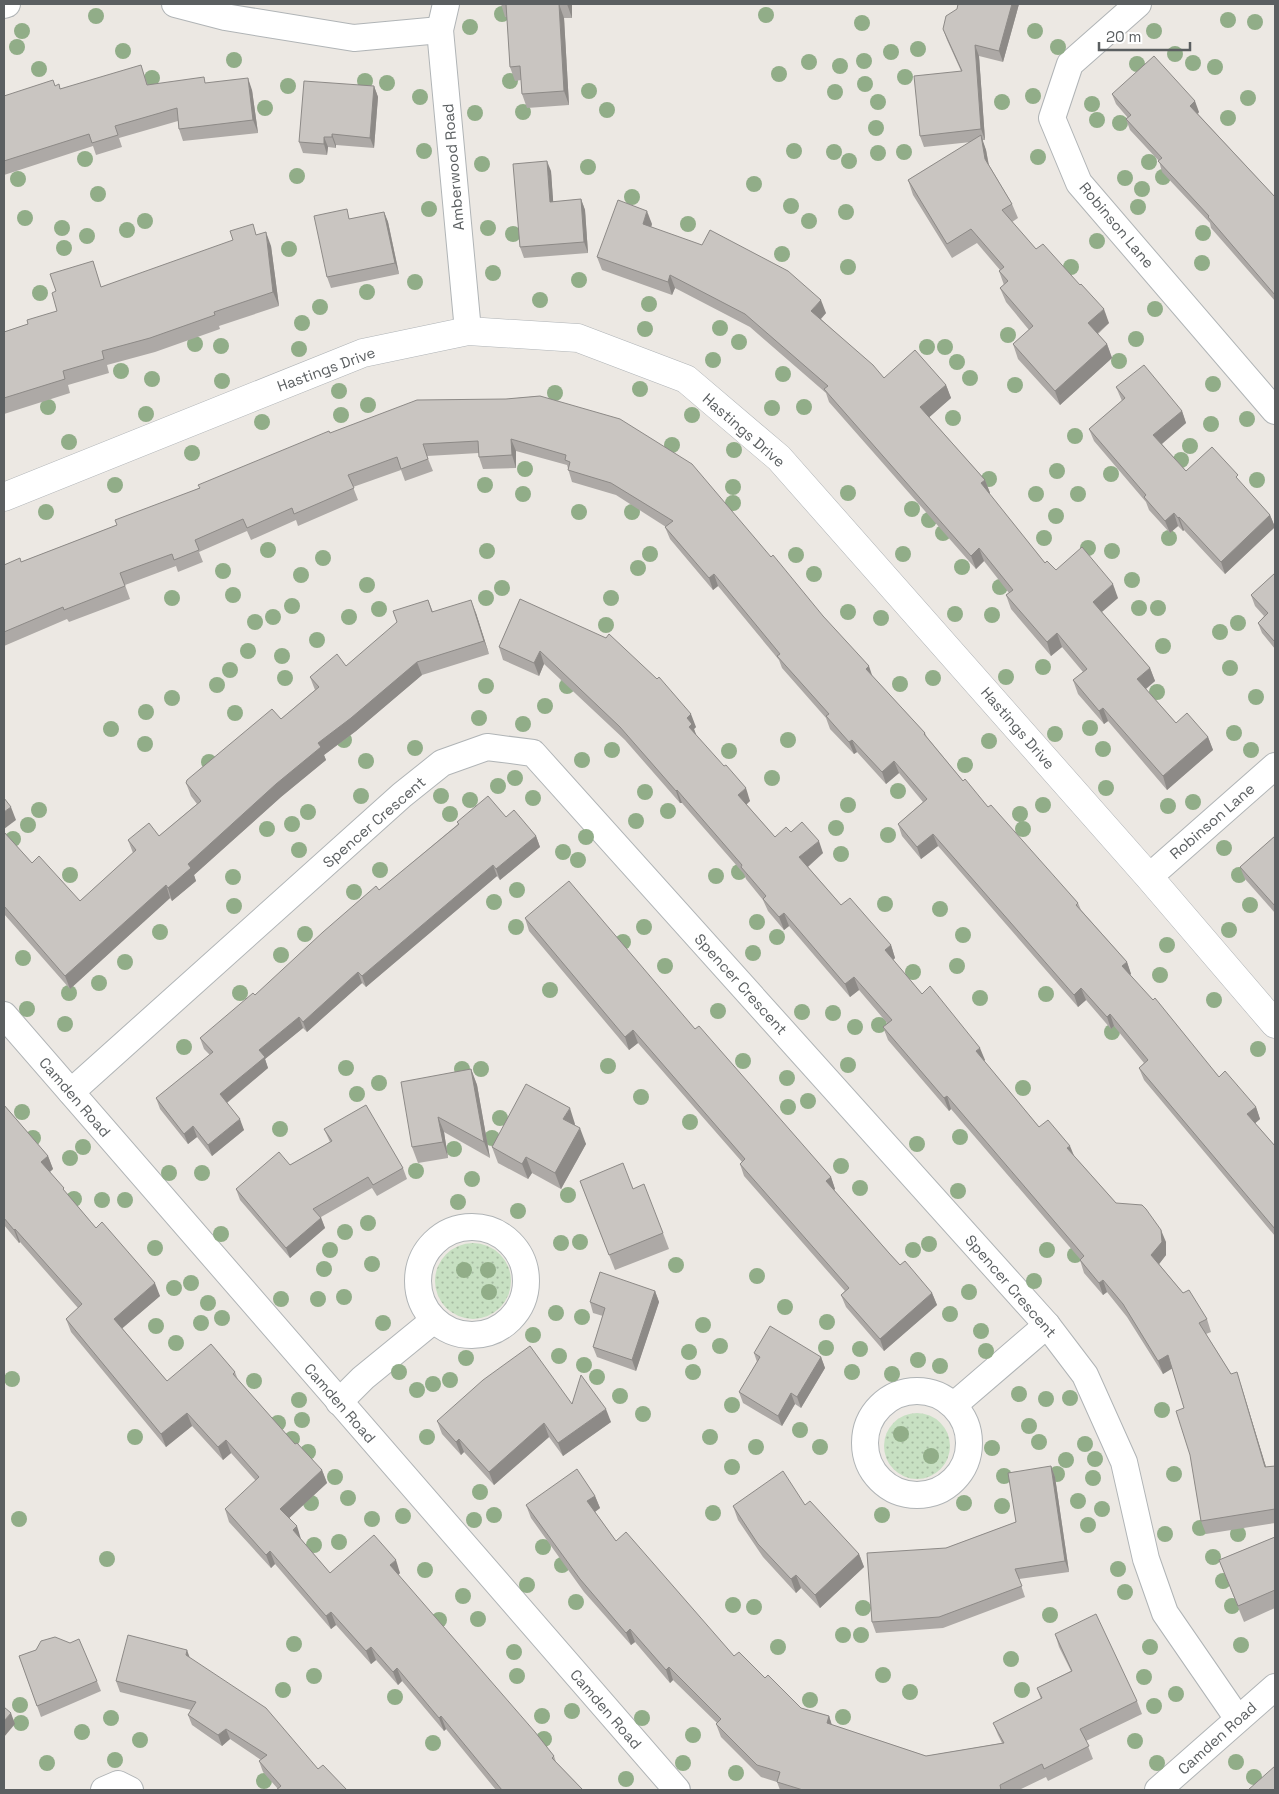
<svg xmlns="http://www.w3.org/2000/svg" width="1279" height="1794" viewBox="0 0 1279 1794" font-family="'Space Grotesk',sans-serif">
<defs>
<pattern id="grass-dots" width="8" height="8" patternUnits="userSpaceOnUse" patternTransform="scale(1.25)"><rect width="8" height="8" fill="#c7e0c2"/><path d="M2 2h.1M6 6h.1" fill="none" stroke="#a5b9a1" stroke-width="1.8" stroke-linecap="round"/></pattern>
</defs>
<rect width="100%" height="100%" fill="#ece8e3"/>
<!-- grass -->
<g fill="url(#grass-dots)">
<circle cx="473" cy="1281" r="38"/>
<circle cx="917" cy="1446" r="33"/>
</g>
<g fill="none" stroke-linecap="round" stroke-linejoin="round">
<defs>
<g id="street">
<polyline points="175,4 225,17 354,38 440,30"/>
<polyline points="446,4 440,30 468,331"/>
<polyline points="1138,4 1070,64 1052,118 1079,183 1275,411"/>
<polyline points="4,5 7,4"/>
<polyline points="1149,877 1275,766"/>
<polyline points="4,1015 677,1790"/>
<polyline points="71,1092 402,795 442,763 487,747 533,753 1047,1325 1085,1375 1124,1462 1146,1559 1165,1613 1238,1719"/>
<circle cx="472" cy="1281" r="54"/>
<circle cx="917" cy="1443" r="52"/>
<polyline points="339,1402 363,1378 434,1320"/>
<polyline points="954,1405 1047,1325"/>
<polyline points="104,1790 118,1784 130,1790"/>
<polyline points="1158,1790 1275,1687"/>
</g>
<polyline id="secondary" points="4,497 363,353 468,331 578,338 686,379 779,458 1149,877 1275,1024"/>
</defs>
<!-- street casing -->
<use href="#street" stroke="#b0b4b6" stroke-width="28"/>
<!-- secondary casing -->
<use href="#secondary" stroke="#afb3b6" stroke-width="29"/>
<!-- street -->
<use href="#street" stroke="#fff" stroke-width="26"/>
<!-- secondary -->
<use href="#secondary" stroke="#fff" stroke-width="28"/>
</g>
<!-- trees -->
<g fill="#91ad88">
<circle cx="502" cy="14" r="8"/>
<circle cx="766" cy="15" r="8"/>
<circle cx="96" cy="16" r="8"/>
<circle cx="1228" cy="20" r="8"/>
<circle cx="1255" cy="22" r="8"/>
<circle cx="862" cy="23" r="8"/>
<circle cx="470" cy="27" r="8"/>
<circle cx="22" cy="31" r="8"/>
<circle cx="1035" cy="31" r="8"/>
<circle cx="1154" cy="31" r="8"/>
<circle cx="17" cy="47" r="8"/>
<circle cx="1058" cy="47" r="8"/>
<circle cx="918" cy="49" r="8"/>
<circle cx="123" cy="51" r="8"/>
<circle cx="891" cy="52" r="8"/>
<circle cx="1175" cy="54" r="8"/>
<circle cx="234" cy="60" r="8"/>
<circle cx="864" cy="61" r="8"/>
<circle cx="809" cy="62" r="8"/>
<circle cx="1193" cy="63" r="8"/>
<circle cx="1137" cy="64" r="8"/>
<circle cx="840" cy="66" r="8"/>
<circle cx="1215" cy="67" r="8"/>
<circle cx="39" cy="69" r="8"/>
<circle cx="779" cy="74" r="8"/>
<circle cx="905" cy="77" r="8"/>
<circle cx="152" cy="78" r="8"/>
<circle cx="365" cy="81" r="8"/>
<circle cx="510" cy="81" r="8"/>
<circle cx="387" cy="83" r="8"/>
<circle cx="865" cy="84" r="8"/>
<circle cx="288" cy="86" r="8"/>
<circle cx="589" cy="91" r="8"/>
<circle cx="835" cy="92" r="8"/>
<circle cx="1033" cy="96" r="8"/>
<circle cx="420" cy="97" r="8"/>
<circle cx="1248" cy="98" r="8"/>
<circle cx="878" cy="102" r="8"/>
<circle cx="1002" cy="102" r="8"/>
<circle cx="1092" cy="104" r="8"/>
<circle cx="265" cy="108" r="8"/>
<circle cx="607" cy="110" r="8"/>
<circle cx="523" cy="112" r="8"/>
<circle cx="475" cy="113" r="8"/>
<circle cx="1228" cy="118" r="8"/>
<circle cx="1097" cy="120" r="8"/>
<circle cx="1120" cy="123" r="8"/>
<circle cx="876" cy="128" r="8"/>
<circle cx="424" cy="151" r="8"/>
<circle cx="794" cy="151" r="8"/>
<circle cx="834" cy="152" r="8"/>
<circle cx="904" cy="152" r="8"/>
<circle cx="878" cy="153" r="8"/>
<circle cx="1038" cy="157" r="8"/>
<circle cx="85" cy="159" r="8"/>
<circle cx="849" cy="161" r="8"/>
<circle cx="1149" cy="162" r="8"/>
<circle cx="482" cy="164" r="8"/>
<circle cx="588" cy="167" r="8"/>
<circle cx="297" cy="176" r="8"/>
<circle cx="1163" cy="177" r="8"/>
<circle cx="1125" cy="178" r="8"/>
<circle cx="18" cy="179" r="8"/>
<circle cx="754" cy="184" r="8"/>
<circle cx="1142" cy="189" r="8"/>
<circle cx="98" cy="194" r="8"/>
<circle cx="632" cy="197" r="8"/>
<circle cx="791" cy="206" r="8"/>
<circle cx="1138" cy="207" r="8"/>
<circle cx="429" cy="209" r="8"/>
<circle cx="846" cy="212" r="8"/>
<circle cx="25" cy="218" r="8"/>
<circle cx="145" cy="221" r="8"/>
<circle cx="809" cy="221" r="8"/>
<circle cx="688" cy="224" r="8"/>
<circle cx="62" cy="228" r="8"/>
<circle cx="488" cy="228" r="8"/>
<circle cx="127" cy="230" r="8"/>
<circle cx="1203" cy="233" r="8"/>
<circle cx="513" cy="234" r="8"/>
<circle cx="87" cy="236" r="8"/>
<circle cx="1097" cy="241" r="8"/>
<circle cx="64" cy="248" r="8"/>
<circle cx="289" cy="249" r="8"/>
<circle cx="782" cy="254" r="8"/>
<circle cx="1202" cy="263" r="8"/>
<circle cx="848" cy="267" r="8"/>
<circle cx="1071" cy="267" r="8"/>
<circle cx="493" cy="273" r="8"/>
<circle cx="579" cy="280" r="8"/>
<circle cx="415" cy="282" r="8"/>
<circle cx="367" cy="292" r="8"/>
<circle cx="40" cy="293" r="8"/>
<circle cx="540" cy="300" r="8"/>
<circle cx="649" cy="304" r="8"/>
<circle cx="320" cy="307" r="8"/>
<circle cx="1155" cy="309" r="8"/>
<circle cx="302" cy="323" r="8"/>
<circle cx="720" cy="328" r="8"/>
<circle cx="645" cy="329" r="8"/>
<circle cx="1008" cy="335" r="8"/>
<circle cx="1136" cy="339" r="8"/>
<circle cx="739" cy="342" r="8"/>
<circle cx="195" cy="344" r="8"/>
<circle cx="221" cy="346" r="8"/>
<circle cx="927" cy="347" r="8"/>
<circle cx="945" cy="347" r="8"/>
<circle cx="299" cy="349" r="8"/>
<circle cx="713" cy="360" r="8"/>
<circle cx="1119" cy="361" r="8"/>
<circle cx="957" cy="362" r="8"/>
<circle cx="121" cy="371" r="8"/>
<circle cx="783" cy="374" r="8"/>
<circle cx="970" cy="378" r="8"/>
<circle cx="152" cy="379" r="8"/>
<circle cx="222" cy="381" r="8"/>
<circle cx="1213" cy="384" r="8"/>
<circle cx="1015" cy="385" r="8"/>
<circle cx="640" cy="389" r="8"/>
<circle cx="339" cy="391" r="8"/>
<circle cx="555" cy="393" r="8"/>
<circle cx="368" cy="405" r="8"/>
<circle cx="48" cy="407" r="8"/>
<circle cx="804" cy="407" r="8"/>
<circle cx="772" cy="408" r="8"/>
<circle cx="146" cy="414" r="8"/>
<circle cx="341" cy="415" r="8"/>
<circle cx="692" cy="415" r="8"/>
<circle cx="953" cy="418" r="8"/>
<circle cx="1247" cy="419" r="8"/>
<circle cx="262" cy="422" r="8"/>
<circle cx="1211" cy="424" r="8"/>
<circle cx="1075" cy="436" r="8"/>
<circle cx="69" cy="442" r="8"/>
<circle cx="672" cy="445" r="8"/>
<circle cx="1190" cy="446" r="8"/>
<circle cx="734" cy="450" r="8"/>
<circle cx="192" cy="453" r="8"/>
<circle cx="1181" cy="460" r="8"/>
<circle cx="525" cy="469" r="8"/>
<circle cx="1057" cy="471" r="8"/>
<circle cx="1111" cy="474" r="8"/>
<circle cx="989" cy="479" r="8"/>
<circle cx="1257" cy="480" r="8"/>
<circle cx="115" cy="485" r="8"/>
<circle cx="485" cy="485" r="8"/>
<circle cx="733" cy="487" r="8"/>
<circle cx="848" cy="493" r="8"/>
<circle cx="523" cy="494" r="8"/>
<circle cx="1036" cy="494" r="8"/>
<circle cx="1078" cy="494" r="8"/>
<circle cx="733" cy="503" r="8"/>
<circle cx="912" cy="509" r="8"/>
<circle cx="46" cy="512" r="8"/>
<circle cx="579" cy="512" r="8"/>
<circle cx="632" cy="512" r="8"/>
<circle cx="1056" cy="516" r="8"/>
<circle cx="929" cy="520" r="8"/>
<circle cx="943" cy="533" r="8"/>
<circle cx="1044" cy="538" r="8"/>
<circle cx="1169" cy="538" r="8"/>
<circle cx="1088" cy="548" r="8"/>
<circle cx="268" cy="550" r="8"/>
<circle cx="487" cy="551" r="8"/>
<circle cx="1112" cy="551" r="8"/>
<circle cx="650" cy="554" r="8"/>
<circle cx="903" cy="554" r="8"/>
<circle cx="796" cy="555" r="8"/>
<circle cx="323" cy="558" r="8"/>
<circle cx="962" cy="567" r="8"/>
<circle cx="638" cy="568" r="8"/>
<circle cx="223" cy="571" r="8"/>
<circle cx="814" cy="574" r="8"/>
<circle cx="301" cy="575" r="8"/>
<circle cx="1132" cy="580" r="8"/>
<circle cx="367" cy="585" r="8"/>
<circle cx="1000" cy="587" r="8"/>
<circle cx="502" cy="588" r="8"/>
<circle cx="233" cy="595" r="8"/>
<circle cx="172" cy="598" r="8"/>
<circle cx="486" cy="598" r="8"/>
<circle cx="611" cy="598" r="8"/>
<circle cx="292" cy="606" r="8"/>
<circle cx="1139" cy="608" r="8"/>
<circle cx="1158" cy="608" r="8"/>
<circle cx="379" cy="609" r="8"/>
<circle cx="848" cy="612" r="8"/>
<circle cx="955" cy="614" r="8"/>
<circle cx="992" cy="615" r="8"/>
<circle cx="273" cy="617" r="8"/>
<circle cx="349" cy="617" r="8"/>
<circle cx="881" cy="618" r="8"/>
<circle cx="255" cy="622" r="8"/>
<circle cx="1238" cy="623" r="8"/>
<circle cx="606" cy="625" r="8"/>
<circle cx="1220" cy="632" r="8"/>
<circle cx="317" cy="640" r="8"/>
<circle cx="1163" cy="646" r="8"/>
<circle cx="248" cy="651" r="8"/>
<circle cx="282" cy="656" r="8"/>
<circle cx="1043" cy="667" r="8"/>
<circle cx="1230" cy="668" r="8"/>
<circle cx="230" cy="670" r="8"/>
<circle cx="1006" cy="677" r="8"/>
<circle cx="285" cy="678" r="8"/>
<circle cx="933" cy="678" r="8"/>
<circle cx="900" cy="684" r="8"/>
<circle cx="217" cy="685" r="8"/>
<circle cx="486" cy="686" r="8"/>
<circle cx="567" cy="686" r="8"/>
<circle cx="1157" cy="692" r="8"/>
<circle cx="1256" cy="697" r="8"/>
<circle cx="172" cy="698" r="8"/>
<circle cx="545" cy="706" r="8"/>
<circle cx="146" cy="712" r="8"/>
<circle cx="235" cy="713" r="8"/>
<circle cx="479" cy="718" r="8"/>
<circle cx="523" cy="724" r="8"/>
<circle cx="1090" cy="728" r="8"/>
<circle cx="111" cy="729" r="8"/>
<circle cx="1234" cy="733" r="8"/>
<circle cx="1055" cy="734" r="8"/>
<circle cx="344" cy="740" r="8"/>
<circle cx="788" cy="740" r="8"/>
<circle cx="989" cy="741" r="8"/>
<circle cx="145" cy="744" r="8"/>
<circle cx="415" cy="748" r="8"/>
<circle cx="1103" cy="749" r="8"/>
<circle cx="612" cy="750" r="8"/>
<circle cx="1251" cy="750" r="8"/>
<circle cx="729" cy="751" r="8"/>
<circle cx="582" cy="760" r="8"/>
<circle cx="366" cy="761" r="8"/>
<circle cx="209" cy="762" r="8"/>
<circle cx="965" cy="765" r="8"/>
<circle cx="515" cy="778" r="8"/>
<circle cx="772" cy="778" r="8"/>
<circle cx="498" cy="786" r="8"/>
<circle cx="1106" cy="788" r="8"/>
<circle cx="898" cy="791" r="8"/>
<circle cx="645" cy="792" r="8"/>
<circle cx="361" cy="796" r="8"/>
<circle cx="441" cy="796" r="8"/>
<circle cx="533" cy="798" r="8"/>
<circle cx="470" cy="800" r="8"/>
<circle cx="1193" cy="802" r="8"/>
<circle cx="848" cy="805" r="8"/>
<circle cx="1043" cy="805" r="8"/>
<circle cx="1168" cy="806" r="8"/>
<circle cx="39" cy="810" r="8"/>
<circle cx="668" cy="811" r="8"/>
<circle cx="308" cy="812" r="8"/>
<circle cx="450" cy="814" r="8"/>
<circle cx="1020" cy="814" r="8"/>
<circle cx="636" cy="821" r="8"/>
<circle cx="292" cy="824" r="8"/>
<circle cx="28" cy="825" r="8"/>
<circle cx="836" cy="828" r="8"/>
<circle cx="267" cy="829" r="8"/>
<circle cx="1023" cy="829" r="8"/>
<circle cx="888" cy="835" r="8"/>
<circle cx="586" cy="837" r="8"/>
<circle cx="13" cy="839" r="8"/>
<circle cx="1224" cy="848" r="8"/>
<circle cx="299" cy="850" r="8"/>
<circle cx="563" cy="852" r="8"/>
<circle cx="841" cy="854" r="8"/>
<circle cx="578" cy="860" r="8"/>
<circle cx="380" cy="870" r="8"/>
<circle cx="739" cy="872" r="8"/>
<circle cx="70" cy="875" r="8"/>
<circle cx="1239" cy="875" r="8"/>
<circle cx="716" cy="876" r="8"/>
<circle cx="233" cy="877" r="8"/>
<circle cx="517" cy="890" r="8"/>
<circle cx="354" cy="892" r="8"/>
<circle cx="494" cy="902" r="8"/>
<circle cx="885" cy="904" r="8"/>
<circle cx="1250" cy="905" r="8"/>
<circle cx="234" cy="906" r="8"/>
<circle cx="940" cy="909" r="8"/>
<circle cx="757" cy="922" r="8"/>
<circle cx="516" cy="927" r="8"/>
<circle cx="644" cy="927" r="8"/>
<circle cx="1229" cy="930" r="8"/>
<circle cx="160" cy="932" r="8"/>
<circle cx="305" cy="934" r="8"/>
<circle cx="963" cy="935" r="8"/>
<circle cx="777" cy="937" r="8"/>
<circle cx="623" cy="942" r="8"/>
<circle cx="1167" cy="945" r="8"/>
<circle cx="753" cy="953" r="8"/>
<circle cx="281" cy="955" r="8"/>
<circle cx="23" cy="958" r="8"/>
<circle cx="125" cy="962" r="8"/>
<circle cx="665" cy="966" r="8"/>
<circle cx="957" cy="966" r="8"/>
<circle cx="913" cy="972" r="8"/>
<circle cx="1160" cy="975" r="8"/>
<circle cx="99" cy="983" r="8"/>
<circle cx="550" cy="990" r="8"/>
<circle cx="69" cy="993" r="8"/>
<circle cx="240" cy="993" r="8"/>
<circle cx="1046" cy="994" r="8"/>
<circle cx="980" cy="998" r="8"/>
<circle cx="1214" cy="1000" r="8"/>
<circle cx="27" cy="1009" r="8"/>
<circle cx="718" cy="1011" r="8"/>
<circle cx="802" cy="1012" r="8"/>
<circle cx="833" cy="1013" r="8"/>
<circle cx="65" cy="1024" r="8"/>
<circle cx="879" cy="1025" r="8"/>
<circle cx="855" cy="1027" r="8"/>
<circle cx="1112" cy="1032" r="8"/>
<circle cx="184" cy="1047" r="8"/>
<circle cx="1258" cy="1049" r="8"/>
<circle cx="743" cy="1061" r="8"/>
<circle cx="848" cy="1065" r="8"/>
<circle cx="608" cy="1066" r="8"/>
<circle cx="346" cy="1068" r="8"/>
<circle cx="462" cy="1069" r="8"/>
<circle cx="481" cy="1069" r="8"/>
<circle cx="787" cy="1078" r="8"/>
<circle cx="379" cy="1083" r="8"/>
<circle cx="1023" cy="1088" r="8"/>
<circle cx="357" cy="1094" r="8"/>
<circle cx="641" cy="1097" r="8"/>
<circle cx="808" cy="1101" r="8"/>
<circle cx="788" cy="1107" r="8"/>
<circle cx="22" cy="1112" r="8"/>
<circle cx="500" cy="1118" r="8"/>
<circle cx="690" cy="1122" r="8"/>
<circle cx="280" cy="1129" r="8"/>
<circle cx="960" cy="1137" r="8"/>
<circle cx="33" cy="1138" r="8"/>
<circle cx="492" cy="1138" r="8"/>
<circle cx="917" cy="1144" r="8"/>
<circle cx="83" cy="1147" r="8"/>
<circle cx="454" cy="1149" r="8"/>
<circle cx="70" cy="1158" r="8"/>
<circle cx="841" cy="1166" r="8"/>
<circle cx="416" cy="1171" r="8"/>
<circle cx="169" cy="1173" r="8"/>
<circle cx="202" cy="1173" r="8"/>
<circle cx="472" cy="1179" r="8"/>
<circle cx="860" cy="1188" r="8"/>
<circle cx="958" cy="1191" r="8"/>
<circle cx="568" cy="1195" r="8"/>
<circle cx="74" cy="1199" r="8"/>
<circle cx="102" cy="1200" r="8"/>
<circle cx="125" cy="1200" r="8"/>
<circle cx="458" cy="1202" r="8"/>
<circle cx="518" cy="1211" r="8"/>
<circle cx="368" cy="1223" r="8"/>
<circle cx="345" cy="1232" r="8"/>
<circle cx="221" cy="1234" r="8"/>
<circle cx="580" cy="1242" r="8"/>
<circle cx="561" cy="1243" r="8"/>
<circle cx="929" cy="1244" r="8"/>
<circle cx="155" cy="1248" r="8"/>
<circle cx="330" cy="1250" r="8"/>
<circle cx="913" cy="1250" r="8"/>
<circle cx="1047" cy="1250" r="8"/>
<circle cx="1075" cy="1255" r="8"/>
<circle cx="372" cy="1264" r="8"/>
<circle cx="676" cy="1265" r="8"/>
<circle cx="324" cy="1269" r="8"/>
<circle cx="464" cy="1270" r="8"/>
<circle cx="488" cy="1270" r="8"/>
<circle cx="757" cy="1276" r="8"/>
<circle cx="1034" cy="1281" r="8"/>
<circle cx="191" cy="1283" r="8"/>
<circle cx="174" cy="1288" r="8"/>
<circle cx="489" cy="1292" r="8"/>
<circle cx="969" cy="1292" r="8"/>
<circle cx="344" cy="1297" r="8"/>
<circle cx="281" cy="1299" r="8"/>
<circle cx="318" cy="1299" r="8"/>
<circle cx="208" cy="1303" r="8"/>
<circle cx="785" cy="1307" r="8"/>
<circle cx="556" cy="1313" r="8"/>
<circle cx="950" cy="1314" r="8"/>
<circle cx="582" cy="1317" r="8"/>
<circle cx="222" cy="1318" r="8"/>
<circle cx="827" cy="1322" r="8"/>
<circle cx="201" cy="1323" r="8"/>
<circle cx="383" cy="1323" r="8"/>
<circle cx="703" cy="1325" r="8"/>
<circle cx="156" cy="1326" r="8"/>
<circle cx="981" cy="1331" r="8"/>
<circle cx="533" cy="1335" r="8"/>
<circle cx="176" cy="1343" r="8"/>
<circle cx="720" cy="1346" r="8"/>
<circle cx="826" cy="1348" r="8"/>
<circle cx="860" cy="1349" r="8"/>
<circle cx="986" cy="1351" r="8"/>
<circle cx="689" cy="1352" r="8"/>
<circle cx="559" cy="1356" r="8"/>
<circle cx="466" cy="1358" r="8"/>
<circle cx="918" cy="1360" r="8"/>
<circle cx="584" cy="1365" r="8"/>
<circle cx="940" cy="1366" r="8"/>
<circle cx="399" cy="1372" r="8"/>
<circle cx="693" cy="1372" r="8"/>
<circle cx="852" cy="1372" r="8"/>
<circle cx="892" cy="1374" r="8"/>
<circle cx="597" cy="1377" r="8"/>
<circle cx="12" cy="1379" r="8"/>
<circle cx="450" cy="1380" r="8"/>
<circle cx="254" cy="1381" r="8"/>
<circle cx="433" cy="1384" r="8"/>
<circle cx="417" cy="1390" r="8"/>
<circle cx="1019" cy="1394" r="8"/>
<circle cx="620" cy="1396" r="8"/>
<circle cx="1070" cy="1398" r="8"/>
<circle cx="1046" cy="1399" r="8"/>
<circle cx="299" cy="1400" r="8"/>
<circle cx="732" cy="1405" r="8"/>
<circle cx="1162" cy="1410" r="8"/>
<circle cx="643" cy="1414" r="8"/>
<circle cx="302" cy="1420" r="8"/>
<circle cx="278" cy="1423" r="8"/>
<circle cx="1029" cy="1426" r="8"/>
<circle cx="800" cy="1430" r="8"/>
<circle cx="901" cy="1434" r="8"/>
<circle cx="135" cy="1437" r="8"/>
<circle cx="427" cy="1437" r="8"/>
<circle cx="710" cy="1437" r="8"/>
<circle cx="292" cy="1439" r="8"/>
<circle cx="1039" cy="1442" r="8"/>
<circle cx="1085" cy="1444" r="8"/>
<circle cx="756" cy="1447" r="8"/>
<circle cx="820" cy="1447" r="8"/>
<circle cx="992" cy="1448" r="8"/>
<circle cx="308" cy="1452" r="8"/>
<circle cx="931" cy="1456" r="8"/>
<circle cx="1095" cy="1459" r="8"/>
<circle cx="1066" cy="1460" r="8"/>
<circle cx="732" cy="1467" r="8"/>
<circle cx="1057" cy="1474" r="8"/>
<circle cx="1174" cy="1474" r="8"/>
<circle cx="1004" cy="1476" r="8"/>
<circle cx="335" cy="1477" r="8"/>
<circle cx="1093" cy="1478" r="8"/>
<circle cx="480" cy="1492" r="8"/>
<circle cx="348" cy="1498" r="8"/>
<circle cx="1078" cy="1501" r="8"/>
<circle cx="311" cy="1503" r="8"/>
<circle cx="964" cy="1503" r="8"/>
<circle cx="1002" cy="1506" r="8"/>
<circle cx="1102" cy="1509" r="8"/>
<circle cx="713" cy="1513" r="8"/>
<circle cx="494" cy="1515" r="8"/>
<circle cx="882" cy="1515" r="8"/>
<circle cx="403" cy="1516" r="8"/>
<circle cx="19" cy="1519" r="8"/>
<circle cx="372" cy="1519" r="8"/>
<circle cx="474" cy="1520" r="8"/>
<circle cx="1088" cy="1525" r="8"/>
<circle cx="1200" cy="1528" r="8"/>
<circle cx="1165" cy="1534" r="8"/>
<circle cx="1238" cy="1534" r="8"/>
<circle cx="339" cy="1542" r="8"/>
<circle cx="314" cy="1545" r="8"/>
<circle cx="543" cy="1547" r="8"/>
<circle cx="1213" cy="1557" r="8"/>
<circle cx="107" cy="1559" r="8"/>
<circle cx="562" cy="1565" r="8"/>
<circle cx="1118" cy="1569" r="8"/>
<circle cx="425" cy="1570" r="8"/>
<circle cx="1223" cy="1581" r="8"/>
<circle cx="527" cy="1585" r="8"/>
<circle cx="1125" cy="1592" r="8"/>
<circle cx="463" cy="1596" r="8"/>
<circle cx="576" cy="1602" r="8"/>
<circle cx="733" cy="1605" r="8"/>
<circle cx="1232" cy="1606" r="8"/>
<circle cx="754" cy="1607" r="8"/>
<circle cx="863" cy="1608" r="8"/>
<circle cx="1050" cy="1615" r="8"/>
<circle cx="478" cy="1619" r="8"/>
<circle cx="439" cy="1620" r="8"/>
<circle cx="843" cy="1635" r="8"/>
<circle cx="861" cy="1635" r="8"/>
<circle cx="294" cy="1644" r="8"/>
<circle cx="1241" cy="1645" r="8"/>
<circle cx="778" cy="1647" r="8"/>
<circle cx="1150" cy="1647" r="8"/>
<circle cx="514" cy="1652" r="8"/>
<circle cx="1011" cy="1659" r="8"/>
<circle cx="883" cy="1675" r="8"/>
<circle cx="314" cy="1676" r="8"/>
<circle cx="517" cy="1676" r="8"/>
<circle cx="1144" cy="1677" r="8"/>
<circle cx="283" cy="1690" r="8"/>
<circle cx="1022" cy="1690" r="8"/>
<circle cx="910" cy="1692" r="8"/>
<circle cx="1176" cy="1694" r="8"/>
<circle cx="395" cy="1697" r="8"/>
<circle cx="810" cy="1700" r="8"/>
<circle cx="20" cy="1705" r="8"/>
<circle cx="1154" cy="1706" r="8"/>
<circle cx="572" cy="1711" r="8"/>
<circle cx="542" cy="1716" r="8"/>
<circle cx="843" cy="1717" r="8"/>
<circle cx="111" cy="1718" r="8"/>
<circle cx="642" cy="1718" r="8"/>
<circle cx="21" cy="1723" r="8"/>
<circle cx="82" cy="1732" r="8"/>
<circle cx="693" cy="1735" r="8"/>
<circle cx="544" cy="1739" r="8"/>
<circle cx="140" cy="1740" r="8"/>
<circle cx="1135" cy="1741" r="8"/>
<circle cx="433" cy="1743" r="8"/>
<circle cx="115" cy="1760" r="8"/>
<circle cx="1236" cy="1762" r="8"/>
<circle cx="47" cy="1763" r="8"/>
<circle cx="683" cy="1763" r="8"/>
<circle cx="1157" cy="1763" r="8"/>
<circle cx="736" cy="1773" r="8"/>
<circle cx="1254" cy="1777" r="8"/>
<circle cx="626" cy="1779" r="8"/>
<circle cx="264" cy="1781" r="8"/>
</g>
<!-- wall -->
<g fill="#ada9a6">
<polygon points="501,4 572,4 572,18 564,18 569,105 527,108 522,94 521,80 515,81 510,67 507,17 505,17"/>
<polygon points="1019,4 1003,62 979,56 985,140 982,140 986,150 989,165 1012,204 1018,218 1012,222 1036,249 1109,323 1098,334 1107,344 1112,358 1060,405 1018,359 1013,344 1029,330 1006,302 1000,288 1004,285 999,271 1000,270 977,243 952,258 913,195 908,180 971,142 924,147 920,136 961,71 947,40 943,29"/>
<polygon points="145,77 148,85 206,83 252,90 258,133 183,141 179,129 178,121 119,138 122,147 96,155 93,146 4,175 4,96 55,86 60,89"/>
<polygon points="374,86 378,97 374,148 336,145 336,148 328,147 327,155 303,153 299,142"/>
<polygon points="1112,94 1199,112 1198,114 1275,197 1275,301 1211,228 1210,223 1162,172 1159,161 1130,130 1126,119 1128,118 1116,104"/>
<polygon points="551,171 553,202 581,199 585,210 588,253 524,258 520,247"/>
<polygon points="384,212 388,222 399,274 331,288 327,277 350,219"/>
<polygon points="652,224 651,227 826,313 821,319 884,378 946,385 951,398 929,417 985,480 990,493 989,494 1045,563 1056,570 1118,598 1102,612 1150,668 1155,681 1146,689 1176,723 1208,737 1213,750 1167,790 1108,721 1104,724 1078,694 1073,680 1083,672 1062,647 1051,656 1011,609 1006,595 1009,593 984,561 976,569 829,402 826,393 750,327 675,288 672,295 602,270 597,257"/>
<polygon points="257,235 271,246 279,306 219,326 220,329 155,352 107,365 109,373 68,385 70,393 4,414 4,332 28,324 57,311 56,291 93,261 101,287"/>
<polygon points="1116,387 1182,411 1186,423 1162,444 1186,471 1240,482 1270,515 1275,527 1225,574 1184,530 1183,531 1178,526 1170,533 1149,510 1146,502 1094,441 1089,429 1122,401"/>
<polygon points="540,396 872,676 925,733 927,737 963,781 1078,903 1081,910 1127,962 1131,974 1130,975 1219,1077 1256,1107 1260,1119 1255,1123 1275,1146 1275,1236 1144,1080 1139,1068 1144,1063 1114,1026 1111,1029 1086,1000 1078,1007 938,846 921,859 902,836 898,824 923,802 899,773 886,784 857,752 854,754 830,729 826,718 782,668 779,660 718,586 713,590 670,539 665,527 666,527 616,495 572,482 567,465 516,451 516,468 483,469 479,457 479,453 427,456 433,471 405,481 401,470 353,487 358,500 298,526 296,520 251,540 247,531 199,552 203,562 178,572 176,566 125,585 130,599 69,622 67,619 4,646 4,565 21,562 117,525 199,488 330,433 506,399"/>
<polygon points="1275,573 1275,649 1262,633 1258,623 1264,616 1255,606 1251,595"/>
<polygon points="520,599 696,727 694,729 696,735 750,801 746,804 775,837 791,832 823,853 808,867 841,905 891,945 895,958 893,960 922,994 985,1060 984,1061 1039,1127 1074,1156 1116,1203 1166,1242 1166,1255 1159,1264 1183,1293 1207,1319 1211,1332 1206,1334 1231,1374 1241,1385 1266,1467 1275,1466 1275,1523 1206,1534 1201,1521 1184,1408 1172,1368 1163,1374 1127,1317 1107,1292 1103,1295 1084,1273 1080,1260 1080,1259 951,1109 949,1111 888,1040 883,1027 888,1024 859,990 850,997 789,926 784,930 768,911 763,900 746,879 744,874 682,803 680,803 625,740 544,664 539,676 503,660 499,647"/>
<polygon points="428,600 433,612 476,613 489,654 422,675 356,731 324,755 326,760 281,797 194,875 196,881 172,901 170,898 70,989 4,914 4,832 32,863 80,901 133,853 128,840 159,836 197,804 191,796 186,783 281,719 315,690 310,677 346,666"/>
<polygon points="506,817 536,836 540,847 500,880 497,876 366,987 362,983 307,1032 303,1028 265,1059 268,1068 227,1103 244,1130 212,1156 197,1137 188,1144 160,1109 156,1098 210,1055 204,1049 200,1038 255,995 458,824 457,822"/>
<polygon points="1275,836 1275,913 1245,879 1240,867"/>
<polygon points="525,918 695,1029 831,1177 835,1189 834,1190 889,1253 900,1265 932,1293 937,1305 884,1351 846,1307 841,1295 845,1291 744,1176 740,1164 742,1162 638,1043 629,1050 529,931"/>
<polygon points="471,1069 477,1085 490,1158 444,1132 448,1158 418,1163 412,1147"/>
<polygon points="4,1105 48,1156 53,1169 50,1172 65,1192 96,1228 160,1296 122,1328 167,1381 235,1372 238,1380 295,1444 322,1470 327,1483 289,1518 301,1539 330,1573 400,1573 398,1575 554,1756 556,1762 583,1790 496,1790 446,1729 444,1731 402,1681 398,1685 376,1660 371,1664 336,1625 331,1629 275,1564 271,1568 229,1522 225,1509 256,1481 231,1453 223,1460 192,1426 166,1447 71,1332 66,1319 78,1308 20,1242 19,1243 4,1225"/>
<polygon points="575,1124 575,1125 586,1144 561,1189 532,1173 528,1179 498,1163 492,1147"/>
<polygon points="324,1129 403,1168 407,1179 377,1196 372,1188 321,1217 325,1228 290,1258 240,1200 236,1189 290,1165 330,1142"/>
<polygon points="580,1181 633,1189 663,1233 669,1249 615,1270"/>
<polygon points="655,1291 659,1302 636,1371 597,1357 593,1347 603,1316 593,1313 590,1302"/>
<polygon points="754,1353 821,1357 825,1368 801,1408 795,1404 782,1426 743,1403 739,1392 757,1362"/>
<polygon points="572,1404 611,1422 563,1456 549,1437 494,1485 464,1452 461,1455 442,1434 437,1421"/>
<polygon points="1051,1466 1055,1477 1069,1572 1019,1579 1025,1597 943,1628 876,1633 872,1622 946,1548 1016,1522"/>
<polygon points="595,1496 600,1508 595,1512 616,1541 734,1656 765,1678 801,1708 829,1716 832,1725 926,1756 1002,1743 998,1735 993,1723 1041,1699 1037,1688 1071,1671 1059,1647 1055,1634 1137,1701 1142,1714 1086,1741 1093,1759 1048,1781 1046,1777 1019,1790 780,1790 777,1782 761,1777 721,1737 716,1724 717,1723 673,1680 670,1683 635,1642 631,1645 584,1592 531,1518 526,1505"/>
<polygon points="805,1505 859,1554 864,1567 820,1608 801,1588 796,1593 763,1557 738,1520 733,1506"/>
<polygon points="1275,1537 1275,1608 1244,1622 1219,1560"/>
<polygon points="36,1650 97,1681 101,1691 41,1717 19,1656"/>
<polygon points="190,1658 318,1769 347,1790 278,1789 263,1772 259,1761 261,1760 230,1739 222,1746 192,1725 188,1715 191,1710 120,1692 116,1681"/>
</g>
<!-- shaded-wall -->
<g fill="#8d8a87">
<polygon points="559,4 564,18 569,105 564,91"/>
<polygon points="567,4 572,4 572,18"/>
<polygon points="1012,4 1019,4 1003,62 999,51"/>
<polygon points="975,45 979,56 985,140 981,129"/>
<polygon points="248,78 252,90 258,133 253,120"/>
<polygon points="374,86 378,97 374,148 370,138"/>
<polygon points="1195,101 1199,112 1194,117 1190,106"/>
<polygon points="332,134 336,145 336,148 332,137"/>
<polygon points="981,135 986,150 990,173 985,159"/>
<polygon points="324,137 328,147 327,155 324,144"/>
<polygon points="547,161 551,171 554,213 550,202"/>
<polygon points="581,199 585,210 588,253 584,242"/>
<polygon points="647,211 652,224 648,237 643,224"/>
<polygon points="384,212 388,222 399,274 395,263"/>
<polygon points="266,232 271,246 279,306 273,292"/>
<polygon points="670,275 675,288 672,295 668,282"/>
<polygon points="821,300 826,313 816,324 811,311"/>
<polygon points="1104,309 1109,323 1093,337 1088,323"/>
<polygon points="1107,344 1112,358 1060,405 1055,391"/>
<polygon points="946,385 951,398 925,421 920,407"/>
<polygon points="1182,411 1186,423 1158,447 1153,435"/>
<polygon points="511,439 516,451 516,468 512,455"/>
<polygon points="985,480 990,493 985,497 981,483"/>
<polygon points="1174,513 1178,526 1170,533 1165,521"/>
<polygon points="1270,515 1275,527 1225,574 1221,562"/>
<polygon points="1179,517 1184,530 1183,531 1178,518"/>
<polygon points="979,548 984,561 976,569 971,556"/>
<polygon points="714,574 718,586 713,590 709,578"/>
<polygon points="1113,584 1118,598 1098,615 1093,602"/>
<polygon points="471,600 476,613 489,654 484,641"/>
<polygon points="1057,633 1062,647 1051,656 1047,642"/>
<polygon points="540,651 544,664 539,676 534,663"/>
<polygon points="417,662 422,675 356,731 324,755 326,760 281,797 194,875 196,881 172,901 168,888 188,864 318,743"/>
<polygon points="869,666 873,678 866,669"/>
<polygon points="1150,668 1155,681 1142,692 1137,679"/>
<polygon points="1103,708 1108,721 1104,724 1099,711"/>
<polygon points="691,714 696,727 694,729 697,737 694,740 687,718"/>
<polygon points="1208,737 1213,750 1167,790 1163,776"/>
<polygon points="852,740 857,752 854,754 849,742"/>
<polygon points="894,761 899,773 886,784 882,772"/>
<polygon points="746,788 750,801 743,808 738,795"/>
<polygon points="677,790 682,803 680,803 676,791"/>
<polygon points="11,807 16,820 4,829 4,812"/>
<polygon points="933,834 938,846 921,859 917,847"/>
<polygon points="536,836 540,847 500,880 496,869"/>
<polygon points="819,841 823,853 804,870 799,857"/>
<polygon points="493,865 497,876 366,987 362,976"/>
<polygon points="166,885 170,898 70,989 65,976"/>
<polygon points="784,913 789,926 784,930 779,917"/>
<polygon points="891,945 895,958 890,963 885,950"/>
<polygon points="1127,962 1131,974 1126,978 1122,966"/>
<polygon points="358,972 362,983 307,1032 303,1022"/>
<polygon points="854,977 859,990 850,997 845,984"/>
<polygon points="1081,988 1086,1000 1078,1007 1074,995"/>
<polygon points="1110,1014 1114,1026 1111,1029 1107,1017"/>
<polygon points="299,1017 303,1028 265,1059 268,1068 224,1105 220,1094 259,1050"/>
<polygon points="633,1030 638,1043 629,1050 625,1037"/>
<polygon points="980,1048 985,1060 981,1064 976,1051"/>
<polygon points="471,1069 477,1085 490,1158 484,1142"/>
<polygon points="947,1096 951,1109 949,1111 944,1098"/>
<polygon points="1256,1107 1260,1119 1252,1126 1247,1114"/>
<polygon points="570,1108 575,1124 569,1135 563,1119"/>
<polygon points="438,1117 444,1132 448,1158 443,1142"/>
<polygon points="240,1119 244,1130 212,1156 208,1145"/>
<polygon points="193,1126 197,1137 188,1144 184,1134"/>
<polygon points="580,1128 586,1144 561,1189 555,1173"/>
<polygon points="1070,1146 1075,1158 1067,1148"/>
<polygon points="48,1156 53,1169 46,1175 41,1162"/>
<polygon points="526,1157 532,1173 528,1179 522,1164"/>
<polygon points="831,1177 835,1189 831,1193 826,1181"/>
<polygon points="321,1218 325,1228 290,1258 286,1248"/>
<polygon points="15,1229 20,1242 19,1243 14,1230"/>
<polygon points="1161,1230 1166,1242 1166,1255 1156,1268 1151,1255"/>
<polygon points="1103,1280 1107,1292 1103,1295 1099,1283"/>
<polygon points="155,1283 160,1296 118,1332 114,1319"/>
<polygon points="655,1291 659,1302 636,1371 632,1360"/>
<polygon points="932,1293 937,1305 884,1351 880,1339"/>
<polygon points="1168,1355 1173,1368 1163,1374 1158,1361"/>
<polygon points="821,1357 825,1368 801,1408 797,1397"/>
<polygon points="1237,1372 1241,1385 1270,1480 1265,1467"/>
<polygon points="791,1393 795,1404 782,1426 778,1416"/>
<polygon points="606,1409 611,1422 563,1456 558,1443"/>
<polygon points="187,1413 192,1426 166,1447 161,1434"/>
<polygon points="544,1423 549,1437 494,1485 489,1472"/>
<polygon points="459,1439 464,1452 461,1455 456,1442"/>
<polygon points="226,1440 231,1453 223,1460 218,1447"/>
<polygon points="1051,1466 1055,1477 1069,1572 1065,1561"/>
<polygon points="322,1470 327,1483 285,1522 280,1509"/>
<polygon points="595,1496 600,1508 592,1514 587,1501"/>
<polygon points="297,1526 301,1539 293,1530"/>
<polygon points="270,1551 275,1564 271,1568 266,1555"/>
<polygon points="859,1554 864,1567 820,1608 815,1595"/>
<polygon points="396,1560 400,1573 395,1578 390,1565"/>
<polygon points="796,1575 801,1588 796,1593 791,1579"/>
<polygon points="331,1612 336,1625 331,1629 326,1616"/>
<polygon points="630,1629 635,1642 631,1645 626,1633"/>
<polygon points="371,1647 376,1660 371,1664 366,1651"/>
<polygon points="187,1650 191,1661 186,1655"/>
<polygon points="669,1667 673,1680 670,1683 666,1670"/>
<polygon points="397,1668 402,1681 398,1685 393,1672"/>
<polygon points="11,1713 15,1724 4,1737 4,1721"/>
<polygon points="441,1716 446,1729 444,1731 439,1718"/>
<polygon points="829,1716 833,1729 827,1723"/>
<polygon points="226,1729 230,1739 222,1746 218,1735"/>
</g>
<!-- building -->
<g fill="#c9c5c1" stroke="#8d8a87">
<polygon points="506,4 567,4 559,4 564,91 522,94 520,66 510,67"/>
<polygon points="958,4 1012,4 999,51 975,45 981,129 920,136 914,76 962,71 943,29 946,16 957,9"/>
<polygon points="1154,56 1195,101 1190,106 1275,197 1275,295 1208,217 1209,216 1158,161 1162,158 1126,119 1131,115 1112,94"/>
<polygon points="141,65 147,85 204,77 205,83 248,78 253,120 179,129 177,108 115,126 118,135 92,143 89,134 4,161 4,96 53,80 55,86 59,84 60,89"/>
<polygon points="304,81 374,86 370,138 332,134 332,137 324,137 324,144 299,142"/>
<polygon points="981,135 985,159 1012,204 1002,210 1036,249 1043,244 1080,285 1081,284 1104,309 1088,323 1107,344 1055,391 1013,344 1033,326 1000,288 1008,281 999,271 1004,267 971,229 947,244 908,180"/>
<polygon points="547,161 550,202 581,199 584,242 520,247 513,164"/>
<polygon points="618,200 647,211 643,224 702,245 710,230 788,271 821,300 811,311 873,365 884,378 915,350 946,385 920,407 985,480 981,483 1045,563 1047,561 1056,570 1082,547 1113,584 1093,602 1150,668 1137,679 1176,723 1187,713 1208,737 1163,776 1103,708 1099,711 1073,680 1087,669 1057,633 1047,642 1006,595 1013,590 979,548 971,556 824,389 828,386 745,314 670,275 668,282 597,257"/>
<polygon points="347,209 349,219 384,212 395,263 327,277 314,216"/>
<polygon points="253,224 256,235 266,232 273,292 214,312 215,315 150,338 102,351 104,359 63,371 65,379 4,398 4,332 28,324 27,320 57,311 52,293 56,291 50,274 93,261 101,287 233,240 230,231"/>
<polygon points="1144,365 1182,411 1153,435 1186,471 1212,447 1238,475 1236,477 1270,515 1221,562 1179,517 1178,518 1174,513 1165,521 1144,497 1146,495 1089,429 1125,398 1116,387"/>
<polygon points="540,396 620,419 692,464 771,557 773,555 823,616 869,666 866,669 925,733 924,734 963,781 965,779 988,807 991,805 1078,903 1076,905 1127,962 1122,966 1153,1000 1155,998 1219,1077 1225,1071 1256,1107 1247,1114 1275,1146 1275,1229 1139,1068 1148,1060 1110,1014 1107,1017 1081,988 1074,995 933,834 917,847 898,824 927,799 894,761 882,772 852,740 849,742 826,716 829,714 777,656 780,654 714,574 709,578 665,527 673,521 611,483 568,470 570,462 565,460 566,455 511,439 512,455 479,457 478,441 423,444 428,459 401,469 397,457 348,475 354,488 294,514 292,508 247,528 243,519 195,540 199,550 174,560 172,554 120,573 125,586 64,610 63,607 4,632 4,565 20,558 21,562 117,525 115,520 200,488 198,485 329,431 330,433 417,400 506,399"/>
<polygon points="1275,573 1275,639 1274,641 1258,623 1268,613 1251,595"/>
<polygon points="520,599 606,638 609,634 657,679 659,677 691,714 687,718 692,724 689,727 724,766 726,765 746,788 738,795 775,837 786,827 791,832 802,822 819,841 799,857 841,905 850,898 891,945 885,950 922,994 930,986 980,1048 976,1051 1039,1127 1048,1120 1070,1146 1067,1148 1116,1203 1142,1205 1146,1209 1161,1230 1162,1242 1151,1255 1183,1293 1189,1290 1207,1319 1199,1323 1231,1374 1237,1372 1265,1467 1275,1466 1275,1509 1201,1521 1190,1455 1176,1411 1184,1408 1168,1355 1158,1361 1123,1304 1103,1280 1099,1283 1080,1260 1084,1256 947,1096 944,1098 883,1027 892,1020 854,977 845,984 784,913 779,917 763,899 766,896 741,867 742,865 677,790 676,791 620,727 540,651 534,663 499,647"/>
<polygon points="428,600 432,612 471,600 484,641 417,662 351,718 318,743 321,747 276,784 188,864 191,868 168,888 166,885 65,976 4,906 4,832 32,863 39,856 80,901 136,850 128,840 149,823 159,836 201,801 186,783 187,780 272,709 281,719 319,687 310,677 337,654 346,666 397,622 393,611"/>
<polygon points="488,796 506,817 514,810 536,836 496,869 493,865 362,976 358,972 303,1022 299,1017 259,1050 265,1057 220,1094 240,1119 208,1145 193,1126 184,1134 156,1098 213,1052 200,1038 253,993 255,995 323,932 376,886 379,890 459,824 457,822"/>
<polygon points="4,798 11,807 4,812"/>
<polygon points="1275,836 1275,906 1240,867"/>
<polygon points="569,881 695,1029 699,1026 831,1177 826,1181 889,1253 900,1265 905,1261 932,1293 880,1339 841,1295 849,1288 740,1164 745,1159 633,1030 625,1037 525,918"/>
<polygon points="471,1069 484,1142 438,1117 443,1142 412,1147 401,1082"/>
<polygon points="526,1084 570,1108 563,1119 580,1128 555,1173 526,1157 522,1164 492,1147"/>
<polygon points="4,1105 48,1156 41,1162 64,1188 63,1189 96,1228 102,1222 155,1283 114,1319 167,1381 211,1344 235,1372 233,1374 295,1444 297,1443 322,1470 280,1509 297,1526 293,1530 330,1573 374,1535 396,1560 390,1565 535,1732 554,1756 552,1758 583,1790 502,1790 441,1716 439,1718 397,1668 393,1672 371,1647 366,1651 331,1612 326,1616 270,1551 266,1555 225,1509 259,1477 226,1440 218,1447 187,1413 161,1434 66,1319 82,1304 15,1229 14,1230 4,1218"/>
<polygon points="366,1105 403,1168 373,1185 368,1177 313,1209 321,1218 286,1248 236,1189 279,1152 290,1165 332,1141 324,1129"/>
<polygon points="623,1163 633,1189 644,1184 663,1233 609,1255 580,1181"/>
<polygon points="600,1272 655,1291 632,1360 593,1347 605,1308 590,1302"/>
<polygon points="770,1326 821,1357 797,1397 791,1393 778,1416 739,1392 760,1357 754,1353"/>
<polygon points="530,1346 572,1404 581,1375 606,1409 558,1443 544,1423 489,1472 459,1439 456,1442 437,1421 483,1380"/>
<polygon points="1051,1466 1065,1561 1015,1569 1022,1586 939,1617 872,1622 867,1553 946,1548 1016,1522 1008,1473"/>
<polygon points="577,1469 595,1496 587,1501 616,1541 626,1532 734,1656 739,1652 765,1678 768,1675 801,1708 829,1716 827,1723 926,1756 1004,1743 993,1723 1042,1698 1037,1688 1072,1671 1055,1634 1096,1614 1137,1701 1080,1729 1089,1746 1044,1769 1042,1764 1000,1785 1001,1790 803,1790 777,1782 780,1772 757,1765 716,1724 721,1719 669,1667 666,1670 630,1629 626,1633 580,1579 526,1505"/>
<polygon points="783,1471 805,1505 810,1501 859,1554 815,1595 796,1575 791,1579 758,1544 733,1506"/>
<polygon points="1275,1537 1275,1590 1238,1606 1219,1560"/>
<polygon points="128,1635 187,1650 186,1655 266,1708 318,1769 323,1765 347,1790 276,1790 281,1786 259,1761 267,1755 226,1729 218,1735 188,1715 196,1702 116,1681"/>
<polygon points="55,1637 70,1643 79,1639 97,1681 37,1706 19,1656 36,1650 41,1641"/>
<polygon points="4,1707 11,1713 4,1721"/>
<polygon points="1275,1766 1275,1790 1248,1790"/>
</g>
<g text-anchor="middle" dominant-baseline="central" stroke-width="4.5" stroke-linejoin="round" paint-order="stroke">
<!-- street labels -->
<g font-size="15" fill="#5b5f61" stroke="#fff">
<text transform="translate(453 167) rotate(-95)">Amberwood Road</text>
<text transform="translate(1117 225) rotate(50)">Robinson Lane</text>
<text transform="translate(326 369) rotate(-20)">Hastings Drive</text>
<text transform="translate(744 430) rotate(41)">Hastings Drive</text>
<text transform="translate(1018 728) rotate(49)">Hastings Drive</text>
<text transform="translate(1212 821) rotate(-41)">Robinson Lane</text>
<text transform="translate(374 822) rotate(-41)">Spencer Crescent</text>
<text transform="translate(741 984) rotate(48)">Spencer Crescent</text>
<text transform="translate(75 1097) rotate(49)">Camden Road</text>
<text transform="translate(1011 1286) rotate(49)">Spencer Crescent</text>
<text transform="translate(340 1403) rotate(49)">Camden Road</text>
<text transform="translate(606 1709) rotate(49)">Camden Road</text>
<text transform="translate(1217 1738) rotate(-42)">Camden Road</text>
</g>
</g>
<!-- border -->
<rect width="1279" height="1794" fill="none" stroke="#5b5f61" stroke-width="10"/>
<!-- scale -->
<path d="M1099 42v8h91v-8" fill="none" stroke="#5b5f61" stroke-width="2.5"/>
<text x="1106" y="42" font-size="15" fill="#5b5f61" stroke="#ffffff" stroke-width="4" paint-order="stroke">20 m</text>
</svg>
